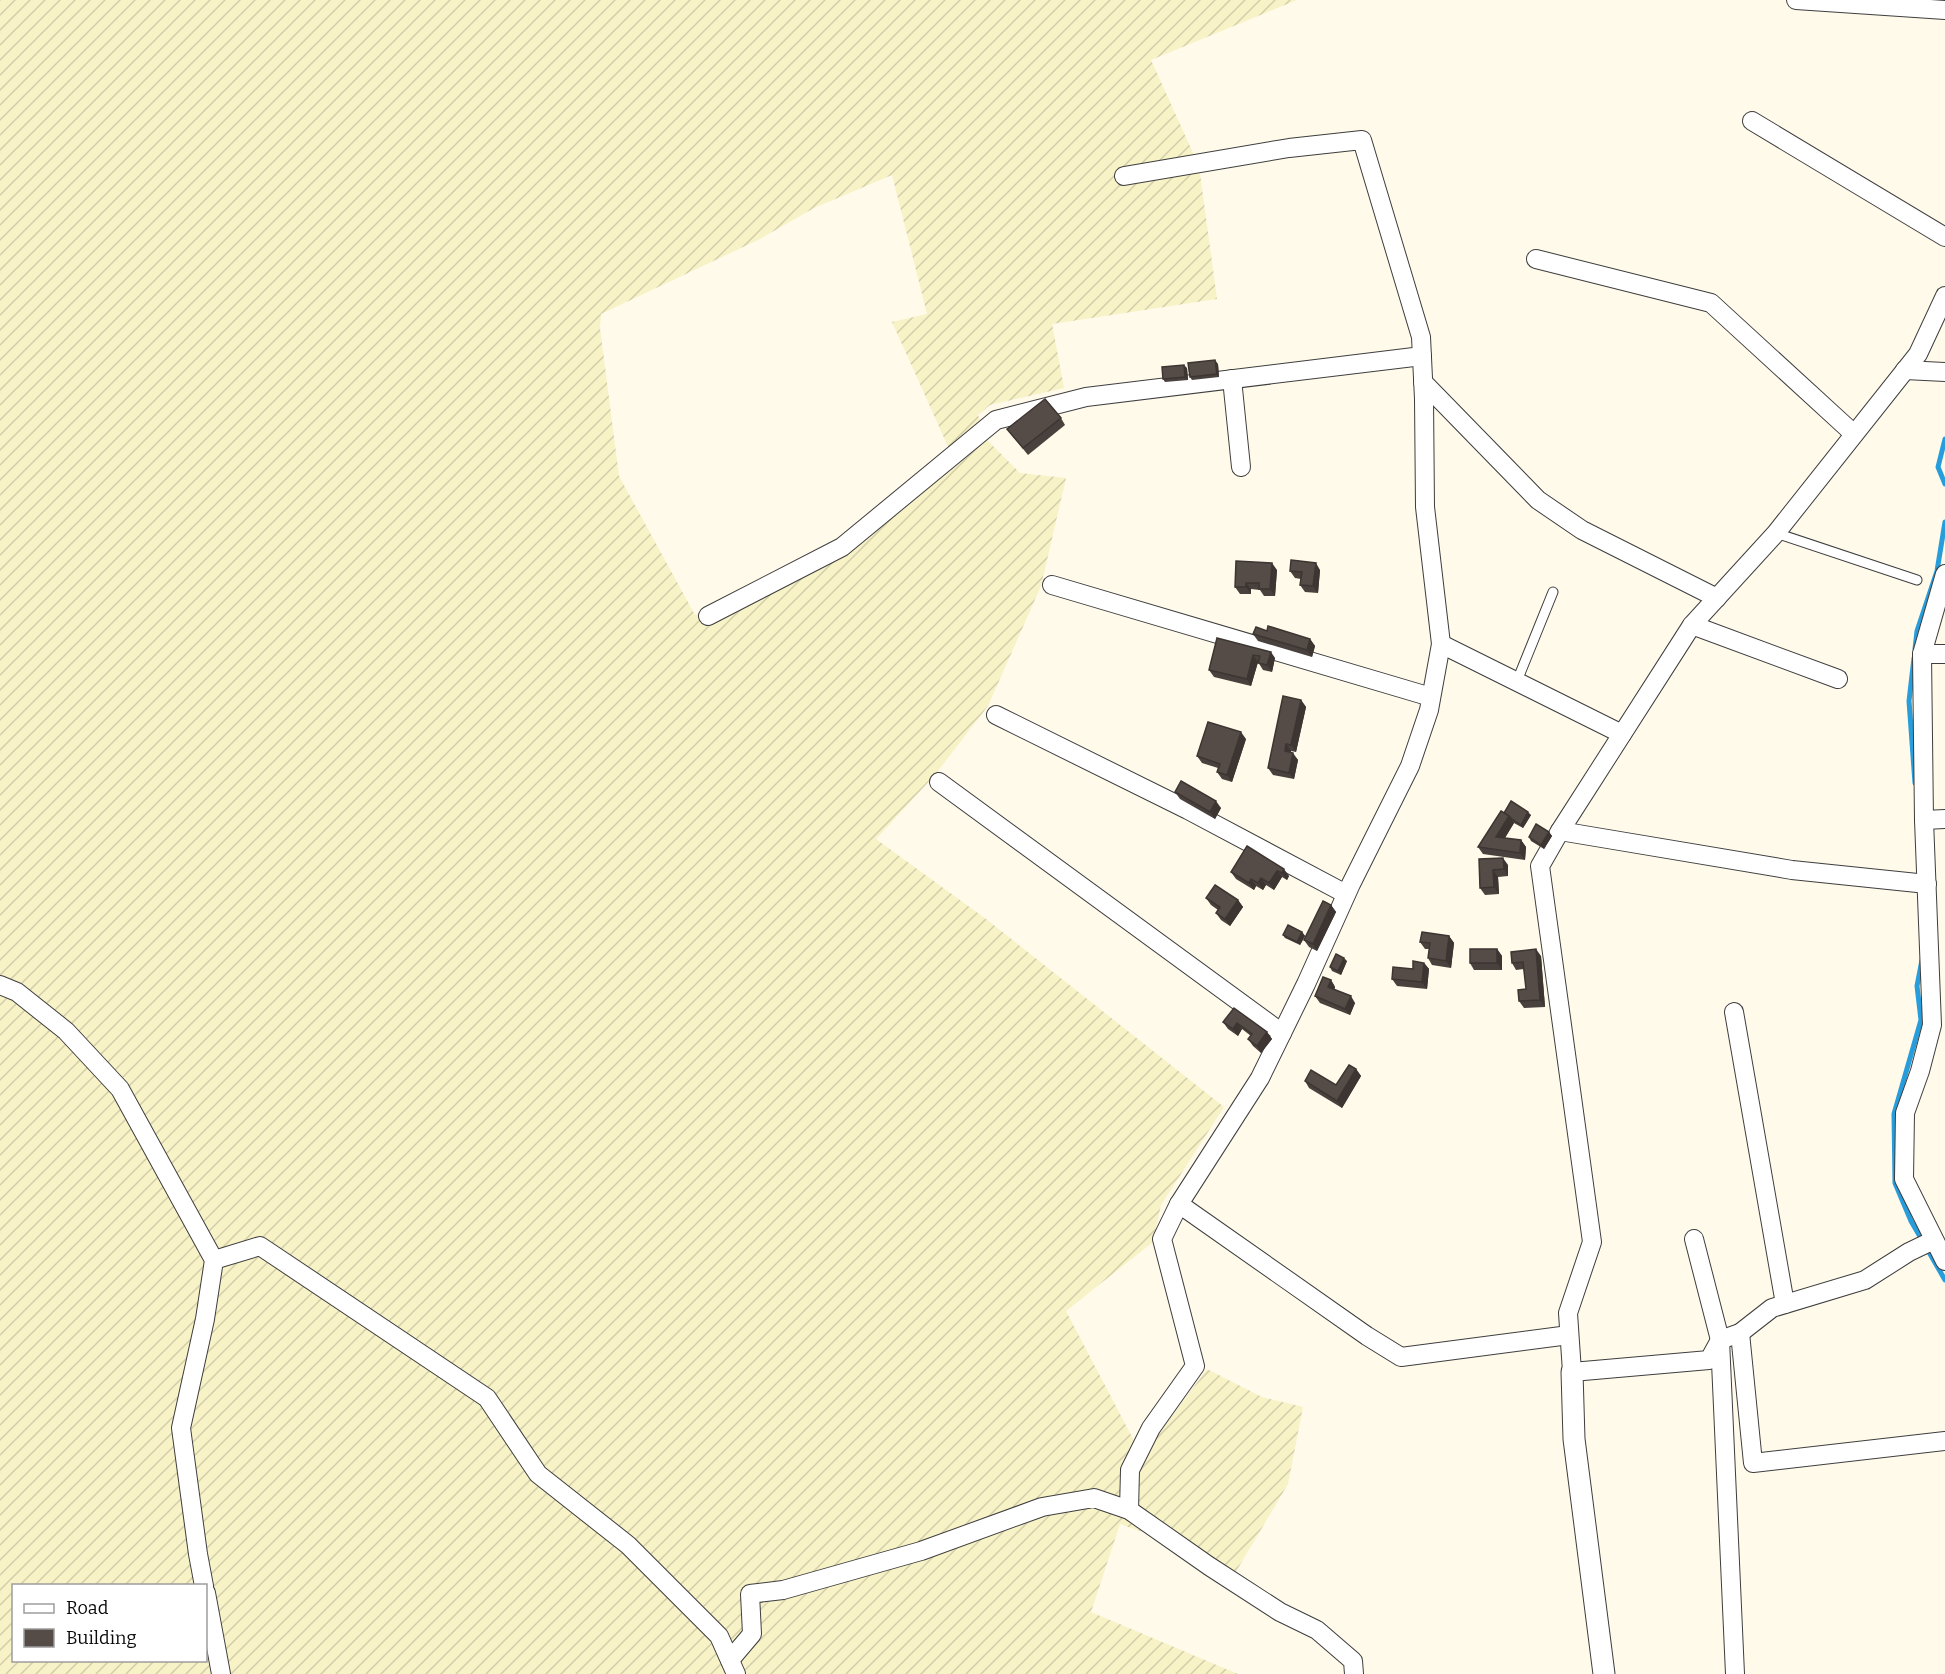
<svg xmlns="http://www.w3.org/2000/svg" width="1945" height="1674" viewBox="0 0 1945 1674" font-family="Bitter,serif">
<defs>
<pattern id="farmland-furrows" width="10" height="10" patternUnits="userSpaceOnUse" patternTransform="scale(1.5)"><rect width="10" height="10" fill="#f8f2c7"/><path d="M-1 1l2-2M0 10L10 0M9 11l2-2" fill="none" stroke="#d3ceaa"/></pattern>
</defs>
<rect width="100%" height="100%" fill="#fffaea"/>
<!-- farmland -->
<path fill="url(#farmland-furrows)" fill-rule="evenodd" d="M0,0H1297L1151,60L1199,166L1217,299L1052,324L1064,388L990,405L978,415L986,439L1020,473L1066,478L1041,586L988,706L934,776L876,839L986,919L1224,1107L1161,1205L1153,1242L1066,1311L1142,1456L1207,1369L1262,1397L1303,1407L1288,1484L1234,1575L1209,1556L1120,1524L1091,1612L1238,1674H0ZM892,175L927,314L892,322L954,460L833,548L695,615L619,476L600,328L601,314L760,239L814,208ZM14,1586H206V1660H14Z"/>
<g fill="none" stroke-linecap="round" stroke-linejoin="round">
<!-- stream -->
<g stroke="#279ddc" stroke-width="5">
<polyline points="1945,439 1938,467 1945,484"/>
<polyline points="1915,649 1917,631 1937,571 1945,522"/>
<polyline points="1914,658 1909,701 1915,783"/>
<polyline points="1922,960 1917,986 1921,1020 1894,1114 1895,1183 1911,1221 1945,1280"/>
</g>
<defs>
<g id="service">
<polyline points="1776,533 1917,580"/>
<polyline points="1517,681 1553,592"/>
</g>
<g id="minor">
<polyline points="1796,0 1945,10"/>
<polyline points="1752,121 1945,237"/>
<polyline points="1124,176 1289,148 1362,140 1421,337 1424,399 1425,507 1441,644 1429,710 1410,766 1351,884 1306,984 1260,1078 1179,1204 1162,1239 1195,1366 1151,1428 1130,1470 1129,1510"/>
<polyline points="1536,259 1711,303 1854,434"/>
<polyline points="1905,370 1945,372"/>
<polyline points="1232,379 1241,467"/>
<polyline points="1423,382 1538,500 1582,530 1717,598"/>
<polyline points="1945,574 1922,654 1924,820 1932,1025 1920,1071 1905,1113 1904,1179 1945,1261"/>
<polyline points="1052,585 1431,697"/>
<polyline points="708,616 842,547 996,420 1086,397 1422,356"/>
<polyline points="1692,625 1838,679"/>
<polyline points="1441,644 1622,734"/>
<polyline points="1922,654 1945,654"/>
<polyline points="996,715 1188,810 1346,894"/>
<polyline points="939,782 1282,1033"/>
<polyline points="1924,820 1945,819"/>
<polyline points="1560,831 1792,870 1927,884"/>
<polyline points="0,985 17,992 66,1031 120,1089 214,1260 205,1319 181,1428 198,1554 204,1586"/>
<polyline points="1734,1012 1785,1304"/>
<polyline points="1179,1204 1367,1336 1401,1357 1569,1335"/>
<polyline points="1694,1239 1720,1340 1735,1674"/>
<polyline points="1934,1240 1909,1252 1865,1280 1772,1308 1740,1333 1720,1340 1709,1360 1572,1372 1568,1313 1592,1242 1540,866 1560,831 1692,625 1776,533 1918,354 1945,296"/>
<polyline points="214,1260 260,1246 487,1398 538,1474 628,1545 719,1636 736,1674"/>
<polyline points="1740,1333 1753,1463 1945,1441"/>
<polyline points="206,1593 221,1674"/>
<polyline points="730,1660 752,1634 750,1594 783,1590 921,1551 1042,1507 1094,1498 1129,1510 1209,1566 1280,1612 1317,1630 1353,1661 1354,1674"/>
</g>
<polyline id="tertiary" points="1572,1372 1574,1439 1604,1674"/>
</defs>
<!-- service casing -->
<use href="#service" stroke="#3e3e3e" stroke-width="11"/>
<!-- minor casing -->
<use href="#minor" stroke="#3e3e3e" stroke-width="20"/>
<!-- tertiary casing -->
<use href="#tertiary" stroke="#3e3e3e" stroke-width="23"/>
<!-- service -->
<use href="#service" stroke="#fff" stroke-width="9"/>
<!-- minor -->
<use href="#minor" stroke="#fff" stroke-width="18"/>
<!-- tertiary -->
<use href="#tertiary" stroke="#fff" stroke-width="21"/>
</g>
<!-- wall -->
<g fill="#49413d">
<polygon points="1218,364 1219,377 1192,380 1190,377"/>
<polygon points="1187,368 1188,380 1165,382 1163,379"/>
<polygon points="1061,418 1065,425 1028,455 1007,429"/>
<polygon points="1277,570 1275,596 1264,596 1260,590 1251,589 1251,594 1240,594 1235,587"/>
<polygon points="1320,570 1318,593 1305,592 1300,585 1301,579 1295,578 1290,571"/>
<polygon points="1267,631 1310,639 1315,646 1312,657 1258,641 1253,634"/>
<polygon points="1217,638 1275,658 1272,672 1263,670 1258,662 1251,686 1214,677 1209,670"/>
<polygon points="1301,700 1306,707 1296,752 1291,751 1291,752 1298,760 1294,779 1273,775 1268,768"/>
<polygon points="1246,739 1232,782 1222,779 1217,772 1218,768 1202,763 1197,756"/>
<polygon points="1175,792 1221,808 1215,819 1180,799"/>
<polygon points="1504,813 1531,815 1523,828 1514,823 1505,838 1521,840 1526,847 1525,860 1483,854 1478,847"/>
<polygon points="1549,832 1552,836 1544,849 1531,841 1529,837"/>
<polygon points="1247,846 1289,876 1287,880 1282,877 1274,890 1266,885 1263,890 1256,886 1254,890 1236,879 1231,872"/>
<polygon points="1479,859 1508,865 1508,876 1498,877 1499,894 1485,895 1480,888"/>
<polygon points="1206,898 1238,900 1243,907 1230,926 1221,920 1216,913 1218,910 1211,905"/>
<polygon points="1331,905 1336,912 1317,951 1309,947 1304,940"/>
<polygon points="1302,932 1305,936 1300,945 1285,938 1283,935"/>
<polygon points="1449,936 1454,943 1451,968 1432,965 1428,958 1429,949 1425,949 1420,942"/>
<polygon points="1497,949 1502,956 1502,970 1474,970 1470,963"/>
<polygon points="1541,956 1545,1007 1524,1008 1519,1001 1526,989 1524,969 1516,970 1512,963"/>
<polygon points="1347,961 1341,975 1332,971 1330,967"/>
<polygon points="1424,963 1429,969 1427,989 1397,986 1392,979"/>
<polygon points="1331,980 1335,987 1334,990 1355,1003 1350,1015 1320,1003 1315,996"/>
<polygon points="1234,1008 1267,1032 1272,1039 1261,1053 1253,1046 1248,1039 1251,1036 1242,1029 1238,1036 1228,1029 1223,1022"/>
<polygon points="1356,1069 1361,1076 1342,1108 1309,1088 1305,1081 1336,1085"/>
</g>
<!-- shaded-wall -->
<g fill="#3c3532">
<polygon points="1215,360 1218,364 1219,377 1217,374"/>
<polygon points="1184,365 1187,368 1188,380 1185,377"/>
<polygon points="1272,563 1277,570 1275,596 1270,589"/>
<polygon points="1316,563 1320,570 1318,593 1313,586"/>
<polygon points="1246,583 1251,589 1251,594 1246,587"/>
<polygon points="1310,639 1315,646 1312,657 1307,650"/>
<polygon points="1271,652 1275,658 1272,672 1267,665"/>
<polygon points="1253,655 1258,662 1251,686 1247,679"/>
<polygon points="1301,700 1306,707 1296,752 1291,745"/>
<polygon points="1241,732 1246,739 1232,782 1227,775"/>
<polygon points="1286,744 1291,751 1290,758 1285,751"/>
<polygon points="1293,753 1298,760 1294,779 1289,773"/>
<polygon points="1216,801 1221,808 1215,819 1210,812"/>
<polygon points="1528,812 1531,815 1523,828 1521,825"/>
<polygon points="1509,816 1514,823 1501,844 1496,837"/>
<polygon points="1549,832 1552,836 1544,849 1541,845"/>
<polygon points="1521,840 1526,847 1525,860 1520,853"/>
<polygon points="1503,858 1508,865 1508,876 1504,869"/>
<polygon points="1284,869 1289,876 1287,880 1282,873"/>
<polygon points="1493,870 1498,877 1499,894 1494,887"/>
<polygon points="1277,871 1282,877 1274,890 1269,883"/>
<polygon points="1261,878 1266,885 1263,890 1258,883"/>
<polygon points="1251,879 1256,886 1254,890 1249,883"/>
<polygon points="1238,900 1243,907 1230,926 1225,919"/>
<polygon points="1331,905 1336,912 1317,951 1313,944"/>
<polygon points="1302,932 1305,936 1300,945 1297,942"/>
<polygon points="1449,936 1454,943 1451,968 1446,961"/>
<polygon points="1497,949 1502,956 1502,970 1497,963"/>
<polygon points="1536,949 1541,956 1545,1007 1540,1000"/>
<polygon points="1344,958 1347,961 1341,975 1338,971"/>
<polygon points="1424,963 1429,969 1427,989 1422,982"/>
<polygon points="1331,980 1335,987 1333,994 1328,987"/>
<polygon points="1351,996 1355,1003 1350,1015 1345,1009"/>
<polygon points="1237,1023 1242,1029 1238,1036 1233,1029"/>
<polygon points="1267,1032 1272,1039 1261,1053 1257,1046"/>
<polygon points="1356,1069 1361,1076 1342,1108 1337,1101"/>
</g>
<!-- building -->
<g fill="#554c47" stroke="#3c3532" stroke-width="1.5">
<polygon points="1215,360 1217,374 1190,377 1188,363"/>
<polygon points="1184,365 1185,377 1163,379 1162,367"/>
<polygon points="1045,399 1061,418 1023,448 1007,429"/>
<polygon points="1291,560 1316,563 1313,586 1300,585 1302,572 1290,571"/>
<polygon points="1236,561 1272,563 1270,589 1259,589 1259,583 1246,583 1246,587 1235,587"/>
<polygon points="1268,626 1310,639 1307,650 1253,634 1256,627 1267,631"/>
<polygon points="1217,638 1271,652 1267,665 1258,663 1260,656 1253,655 1247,679 1209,670"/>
<polygon points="1283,696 1301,700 1291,745 1286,744 1285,751 1293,753 1289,773 1268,768"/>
<polygon points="1208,722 1241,732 1227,775 1217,772 1220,764 1197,756"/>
<polygon points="1181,781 1216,801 1210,812 1175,792"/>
<polygon points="1511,801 1528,812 1521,825 1512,819 1509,816 1504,813"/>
<polygon points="1501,811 1509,816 1496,837 1521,840 1520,853 1478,847"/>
<polygon points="1536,824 1549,832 1541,845 1529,837"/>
<polygon points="1247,846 1284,869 1282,873 1277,871 1269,883 1261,878 1258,883 1251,879 1249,883 1231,872"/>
<polygon points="1503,858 1504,869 1493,870 1494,887 1480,888 1479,859"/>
<polygon points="1215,885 1238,900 1225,919 1216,913 1220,907 1206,898"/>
<polygon points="1323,901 1331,905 1313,944 1304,940"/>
<polygon points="1288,925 1302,932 1297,942 1283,935"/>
<polygon points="1422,932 1449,936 1446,961 1428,958 1430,943 1420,942"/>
<rect x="1470" y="949" width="27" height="14"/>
<polygon points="1536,949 1540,1000 1519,1001 1518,990 1526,989 1523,962 1512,963 1511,952"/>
<polygon points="1336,954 1344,958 1338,971 1330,967"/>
<polygon points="1413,961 1424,963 1422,982 1392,979 1393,967 1413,969"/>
<polygon points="1323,977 1331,980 1328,987 1351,996 1345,1009 1315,996"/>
<polygon points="1234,1008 1267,1032 1257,1046 1248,1039 1252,1034 1237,1023 1233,1029 1223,1022"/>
<polygon points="1349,1065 1356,1069 1337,1101 1305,1081 1311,1070 1336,1085"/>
</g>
<!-- legend -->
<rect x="12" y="1584" width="195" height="78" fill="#ffffff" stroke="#9d9d9d" stroke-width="1.5"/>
<rect x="24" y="1604" width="30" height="9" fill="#ffffff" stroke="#9d9d9d" stroke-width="1.5"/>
<text x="66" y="1614" font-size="18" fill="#0b0b0b">Road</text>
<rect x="24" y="1629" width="30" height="18" fill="#554c47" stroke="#9d9d9d" stroke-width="1.5"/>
<text x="66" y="1644" font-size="18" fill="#0b0b0b">Building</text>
</svg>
